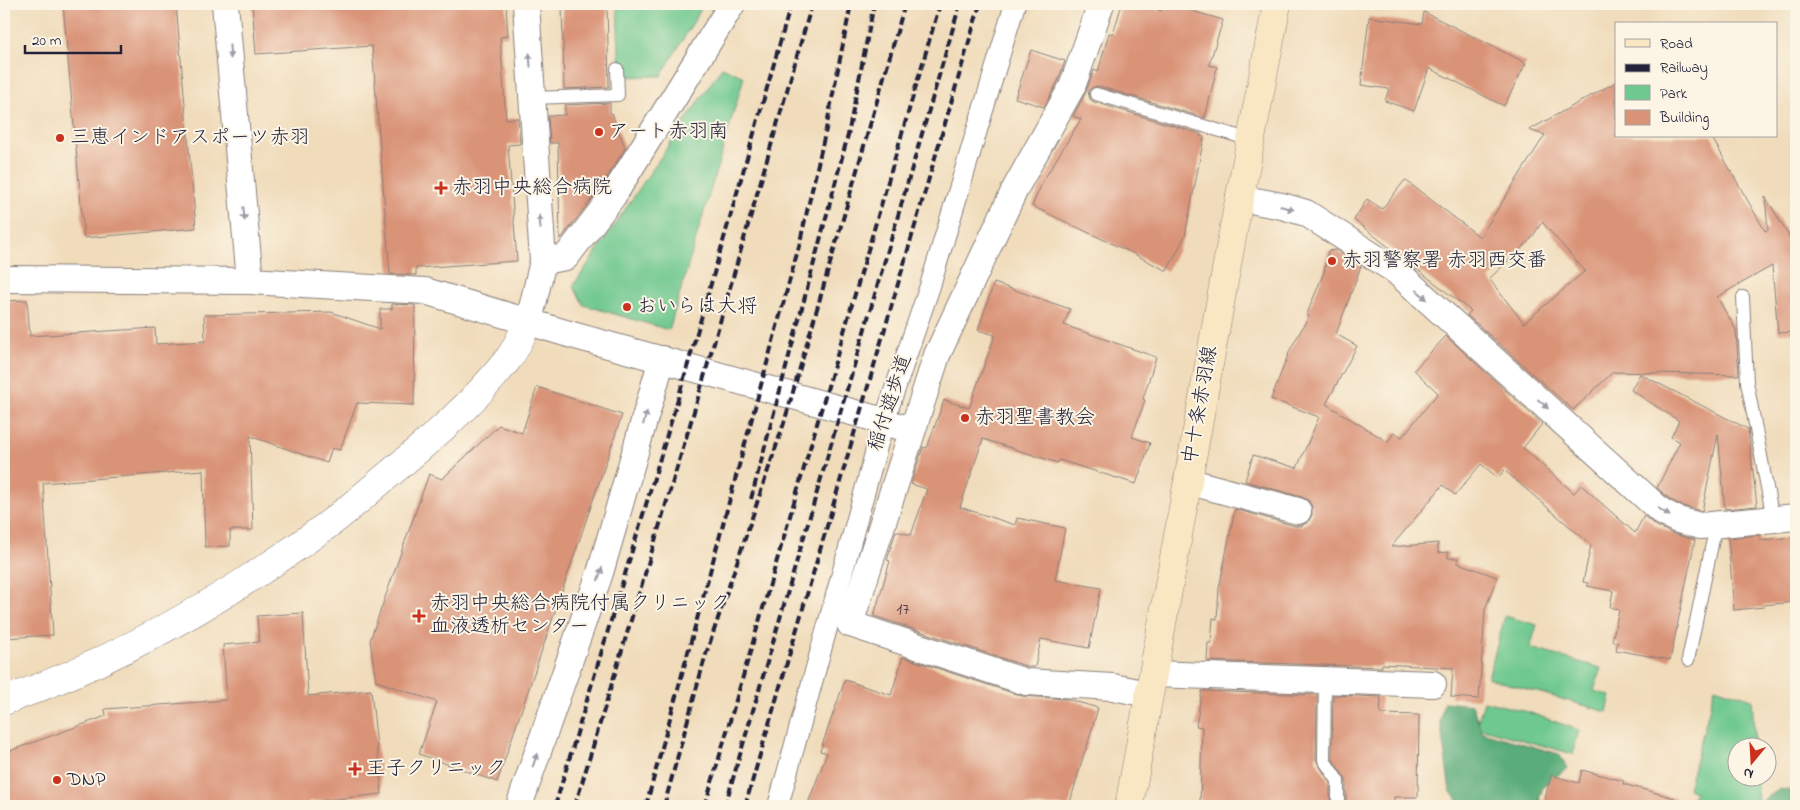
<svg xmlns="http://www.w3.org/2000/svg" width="1800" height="810" viewBox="0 0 1800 810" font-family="'Indie Flower','Klee One',sans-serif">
<rect width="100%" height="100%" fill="#fcf5e5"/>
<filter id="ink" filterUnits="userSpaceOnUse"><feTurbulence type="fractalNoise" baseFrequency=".02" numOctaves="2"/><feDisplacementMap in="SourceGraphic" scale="10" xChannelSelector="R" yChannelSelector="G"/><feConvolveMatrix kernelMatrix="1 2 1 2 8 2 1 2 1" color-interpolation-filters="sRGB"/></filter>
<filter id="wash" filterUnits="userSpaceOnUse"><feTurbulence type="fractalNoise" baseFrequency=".0096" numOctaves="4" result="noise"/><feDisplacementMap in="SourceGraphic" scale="20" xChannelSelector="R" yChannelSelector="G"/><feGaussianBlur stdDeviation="1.12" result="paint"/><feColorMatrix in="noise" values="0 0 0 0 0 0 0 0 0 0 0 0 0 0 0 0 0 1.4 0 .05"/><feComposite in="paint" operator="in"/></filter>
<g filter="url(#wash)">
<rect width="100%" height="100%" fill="#f0dcbb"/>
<!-- green -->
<g fill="#6ec88f" stroke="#487565">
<polygon points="617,4 704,4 661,76 620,77"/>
<polygon points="722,67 744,77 669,330 584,305 573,286"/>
<polygon points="1505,616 1537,625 1530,648 1601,668 1594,691 1611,696 1607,712 1488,678"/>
<polygon points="1715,687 1752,699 1755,747 1738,748 1738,778 1757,778 1758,806 1690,806 1695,792 1688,789"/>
<polygon points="1484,701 1528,712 1579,730 1573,754 1476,727"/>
</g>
<!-- forest -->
<g fill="#5aac7a" stroke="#3e675a">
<polygon points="1444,702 1472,705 1482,732 1559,754 1567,768 1543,787 1539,798 1543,806 1463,806 1450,791 1440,719"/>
<polygon points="1780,789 1796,792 1796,806 1764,806 1763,800"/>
</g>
<g id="blocks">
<!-- building -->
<g fill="#d99377" fill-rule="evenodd">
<polygon points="63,4 176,4 196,228 84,238"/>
<polygon points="252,4 506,4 508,36 500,37 506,119 518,118 520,144 508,145 517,261 416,268 416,275 390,274 372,46 256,54"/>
<polygon points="562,4 607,4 609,87 564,89"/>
<polygon points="1122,4 1140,4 1161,11 1163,4 1169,4 1223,20 1209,65 1217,67 1205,118 1098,86 1091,88 1088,92 1090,99 1094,102 1201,134 1200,136 1204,137 1185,236 1167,271 1134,254 1032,206 1043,181 1081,119 1073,116 1085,94 1094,70 1098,72 1109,33 1113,34"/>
<polygon points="1424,12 1526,63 1504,106 1429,68 1414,111 1385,101 1389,89 1361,85 1369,17 1422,24"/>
<polygon points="1031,50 1065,61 1058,81 1044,107 1015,98"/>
<path d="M1616,82V136H1711L1765,231L1768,230L1765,196L1796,248V332L1778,333L1772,266L1717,297L1736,330L1739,375L1613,372L1573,410L1467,315L1471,311L1354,220L1367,199L1382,209L1405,180L1480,237L1545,135L1529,130ZM1542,222L1585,271L1524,323L1489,279L1531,239Z"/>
<polygon points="610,103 610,113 612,113 625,148 601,187 560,240 558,143 550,143 548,116 565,115 565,105"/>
<polygon points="1336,250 1361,266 1336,334 1357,346 1326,404 1388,442 1394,432 1402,437 1438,393 1414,370 1446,336 1542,424 1523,448 1574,493 1581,485 1635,533 1644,516 1655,525 1671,533 1695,540 1670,660 1616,650 1618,642 1612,641 1619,610 1610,607 1613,591 1587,586 1588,583 1583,582 1591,545 1504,470 1498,478 1481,464 1455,495 1443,485 1391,547 1438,543 1438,553 1448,552 1448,558 1458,558 1458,563 1497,577 1485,610 1479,699 1451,697 1453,668 1382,664 1382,667 1207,661 1208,643 1211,643 1213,618 1217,619 1219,588 1235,509 1295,526 1301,526 1308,522 1312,515 1312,507 1309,501 1302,497 1245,481 1253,455 1297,468 1319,417 1271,399 1290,350 1309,316 1307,314 1324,272 1328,251"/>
<polygon points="994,283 1070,309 1064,325 1156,357 1143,399 1145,400 1132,437 1150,443 1136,484 1059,460 1058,463 983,439 960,507 1015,525 1017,518 1065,528 1055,580 1101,588 1089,648 1041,639 1035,667 1029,667 874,616 890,561 887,560 896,531 911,535 927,489 911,484 923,447 927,448 944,400 969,408 995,335 978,330"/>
<polygon points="27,300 30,336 155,328 156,344 205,341 204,315 331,312 380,329 380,309 392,309 392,304 415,305 414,405 357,403 340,450 332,448 327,463 250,436 253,530 230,530 230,546 205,547 203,470 43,483 53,635 4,638 4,301"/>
<polygon points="1640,374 1748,429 1757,506 1725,509 1718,434 1702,511 1683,506 1671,500 1657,488 1680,442 1671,437 1679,421 1631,390"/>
<polygon points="537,387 622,415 497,782 419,754 437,702 376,681 370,640 429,474 442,479 499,425 522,433"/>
<polygon points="1760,535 1760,540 1796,537 1796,602 1763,605 1764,607 1734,610 1728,538"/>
<polygon points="303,613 308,696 371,690 382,794 308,802 308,806 4,806 4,753 106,716 105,709 227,700 223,645 259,642 257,616"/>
<polygon points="903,657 1022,696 1067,699 1098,708 1086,750 1085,750 1069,806 807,806 827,753 820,751 845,680 891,695"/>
<polygon points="1202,691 1317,695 1316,760 1330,783 1330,806 1200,806 1202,727 1196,726"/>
<polygon points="1333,695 1381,697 1380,714 1419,715 1418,797 1394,797 1394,806 1346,806 1346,780 1332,758"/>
<polygon points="1582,770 1624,781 1623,784 1675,798 1674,806 1543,806 1551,775 1579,783"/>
</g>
</g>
</g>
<g filter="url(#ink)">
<use href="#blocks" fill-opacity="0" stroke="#897f7b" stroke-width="1"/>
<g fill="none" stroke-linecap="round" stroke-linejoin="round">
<defs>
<g id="service">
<polyline points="1096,94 1251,140"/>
<polyline points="532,98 618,95 617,69"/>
<polyline points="1743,297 1747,382 1773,519"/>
<polyline points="1688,660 1716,525"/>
<polyline points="1325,680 1324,760 1338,781 1338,806"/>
</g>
<polyline id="pedestrian" points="778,806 884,421 930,286 1015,4"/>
<g id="minor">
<polyline points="225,4 250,281"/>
<polyline points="526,4 543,261 529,321"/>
<polyline points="1101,4 1072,87 1016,187 937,355 850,624 1026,682 1113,687 1148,694"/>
<polyline points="1239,198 1282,206 1306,213 1396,271 1662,512 1678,520 1700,526 1796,517"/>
<polyline points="543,261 566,257 613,196 732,4"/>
<polyline points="4,279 250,281 425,291 572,335 884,421 912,431"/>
<polyline points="1187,481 1298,511"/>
<polyline points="1153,674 1433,684"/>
<polyline points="519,806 600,573 662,359"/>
</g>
<path id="tertiary" d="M4,701C118,660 224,600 322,529C345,513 365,494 387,476C430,440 474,403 509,358C517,347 522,333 529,321"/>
<polyline id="secondary" points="1129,806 1233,232 1277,4"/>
</defs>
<!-- service casing -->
<use href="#service" stroke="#897f7b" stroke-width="14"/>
<!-- pedestrian casing -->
<use href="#pedestrian" stroke="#897f7b" stroke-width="22"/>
<!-- minor casing -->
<use href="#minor" stroke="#897f7b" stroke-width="28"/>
<!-- tertiary casing -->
<use href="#tertiary" stroke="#897f7b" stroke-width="29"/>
<!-- secondary casing -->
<use href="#secondary" stroke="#897f7b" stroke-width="29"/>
<!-- service -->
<use href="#service" stroke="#fff" stroke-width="12"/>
<!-- pedestrian -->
<use href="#pedestrian" stroke="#fff" stroke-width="20"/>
<!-- minor -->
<use href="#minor" stroke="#fff" stroke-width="26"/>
<!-- tertiary -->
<use href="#tertiary" stroke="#fff" stroke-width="28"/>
<!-- secondary -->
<use href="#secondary" stroke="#f9e7c3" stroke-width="28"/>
<!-- rail -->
<g stroke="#22223b" stroke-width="4" stroke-dasharray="8 4" stroke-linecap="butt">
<polyline points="751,499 848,135 874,4"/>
<polyline points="555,806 680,392 791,4"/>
<polyline points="575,806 698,398 812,4"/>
<polyline points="646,806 799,246 826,129 851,4"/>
<polyline points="664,806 706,654 784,423 905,4"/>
<polyline points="705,806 940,4"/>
<polyline points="725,806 960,4"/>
<polyline points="745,806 980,4"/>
</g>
</g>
<!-- one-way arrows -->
<defs><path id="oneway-solid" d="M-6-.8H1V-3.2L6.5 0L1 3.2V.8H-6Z" transform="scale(1.25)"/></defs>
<g fill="#9c9ca7">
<use href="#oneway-solid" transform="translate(230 52) rotate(85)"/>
<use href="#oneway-solid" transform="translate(530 60) rotate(-94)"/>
<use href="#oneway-solid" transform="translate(1287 208) rotate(15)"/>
<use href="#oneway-solid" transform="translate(244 214) rotate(85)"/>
<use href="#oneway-solid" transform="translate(540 222) rotate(-94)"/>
<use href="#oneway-solid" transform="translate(1422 295) rotate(42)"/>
<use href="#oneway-solid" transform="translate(1543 404) rotate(42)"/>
<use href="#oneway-solid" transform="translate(645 418) rotate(-74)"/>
<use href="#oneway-solid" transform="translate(1664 512) rotate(33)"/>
<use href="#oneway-solid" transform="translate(600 574) rotate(-72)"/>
<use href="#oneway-solid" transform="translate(535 760) rotate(-71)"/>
</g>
</g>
<!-- markers -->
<g fill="#c8321e" stroke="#fcf5e5" stroke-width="2">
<circle cx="599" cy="132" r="5"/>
<circle cx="60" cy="138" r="5"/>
<path d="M438.5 180.5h5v5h5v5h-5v5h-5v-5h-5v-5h5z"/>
<circle cx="1332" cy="261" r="5"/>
<circle cx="627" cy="307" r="5"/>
<circle cx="965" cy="418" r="5"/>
<path d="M416.5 608.5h5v5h5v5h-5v5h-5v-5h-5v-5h5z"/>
<path d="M352.5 761.5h5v5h5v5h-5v5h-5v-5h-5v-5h5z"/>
<circle cx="57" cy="780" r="5"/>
</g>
<g text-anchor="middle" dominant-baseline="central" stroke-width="4" stroke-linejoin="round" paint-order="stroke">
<!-- number labels -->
<g font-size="18" fill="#503e4a">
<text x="903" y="610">17</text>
</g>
<!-- poi labels -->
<g font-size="20" fill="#22223b" stroke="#fcf5e5" text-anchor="start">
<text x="609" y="132">アート赤羽南</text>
<text x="70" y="138">三恵インドアスポーツ赤羽</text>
<text x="452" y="188">赤羽中央総合病院</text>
<text x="1342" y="261">赤羽警察署 赤羽西交番</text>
<text x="637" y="307">おいらは大将</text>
<text x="975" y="418">赤羽聖書教会</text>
<text x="430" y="604">赤羽中央総合病院付属クリニック<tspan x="430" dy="23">血液透析センター</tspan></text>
<text x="366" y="769">王子クリニック</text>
<text x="67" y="780">DNP</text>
</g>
<!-- street labels -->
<g font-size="20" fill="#22223b" stroke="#fcf5e5">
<text transform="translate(891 403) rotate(-72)">稲付遊歩道</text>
<text transform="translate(1201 405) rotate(-80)">中十条赤羽線</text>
</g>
</g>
<!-- margin -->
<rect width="1800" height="810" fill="none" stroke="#fcf5e5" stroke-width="20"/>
<!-- legend -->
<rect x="1615" y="22" width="162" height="115" fill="#fcf5e5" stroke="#a5a1a1"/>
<rect x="1625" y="39" width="25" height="8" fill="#f9e7c3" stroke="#a5a1a1"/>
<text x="1660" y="48" font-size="15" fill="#22223b">Road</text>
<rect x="1625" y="64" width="25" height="8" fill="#22223b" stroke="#a5a1a1"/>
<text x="1660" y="72" font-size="15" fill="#22223b">Railway</text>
<rect x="1625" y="85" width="25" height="15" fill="#6ec88f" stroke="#a5a1a1"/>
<text x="1660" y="98" font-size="15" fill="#22223b">Park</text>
<rect x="1625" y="110" width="25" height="15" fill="#d99377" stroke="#a5a1a1"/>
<text x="1660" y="122" font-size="15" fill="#22223b">Building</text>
<!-- north arrow -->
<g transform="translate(1752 762) rotate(198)"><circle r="24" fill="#fcf5e5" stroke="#a5a1a1"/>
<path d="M0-4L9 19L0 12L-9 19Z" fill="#c8321e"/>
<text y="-8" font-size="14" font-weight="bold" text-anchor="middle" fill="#22223b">N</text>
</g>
<!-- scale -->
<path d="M25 45v8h96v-8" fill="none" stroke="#22223b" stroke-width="2.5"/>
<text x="32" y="45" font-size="15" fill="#22223b" stroke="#fcf5e5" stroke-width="4" paint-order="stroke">20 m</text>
</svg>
